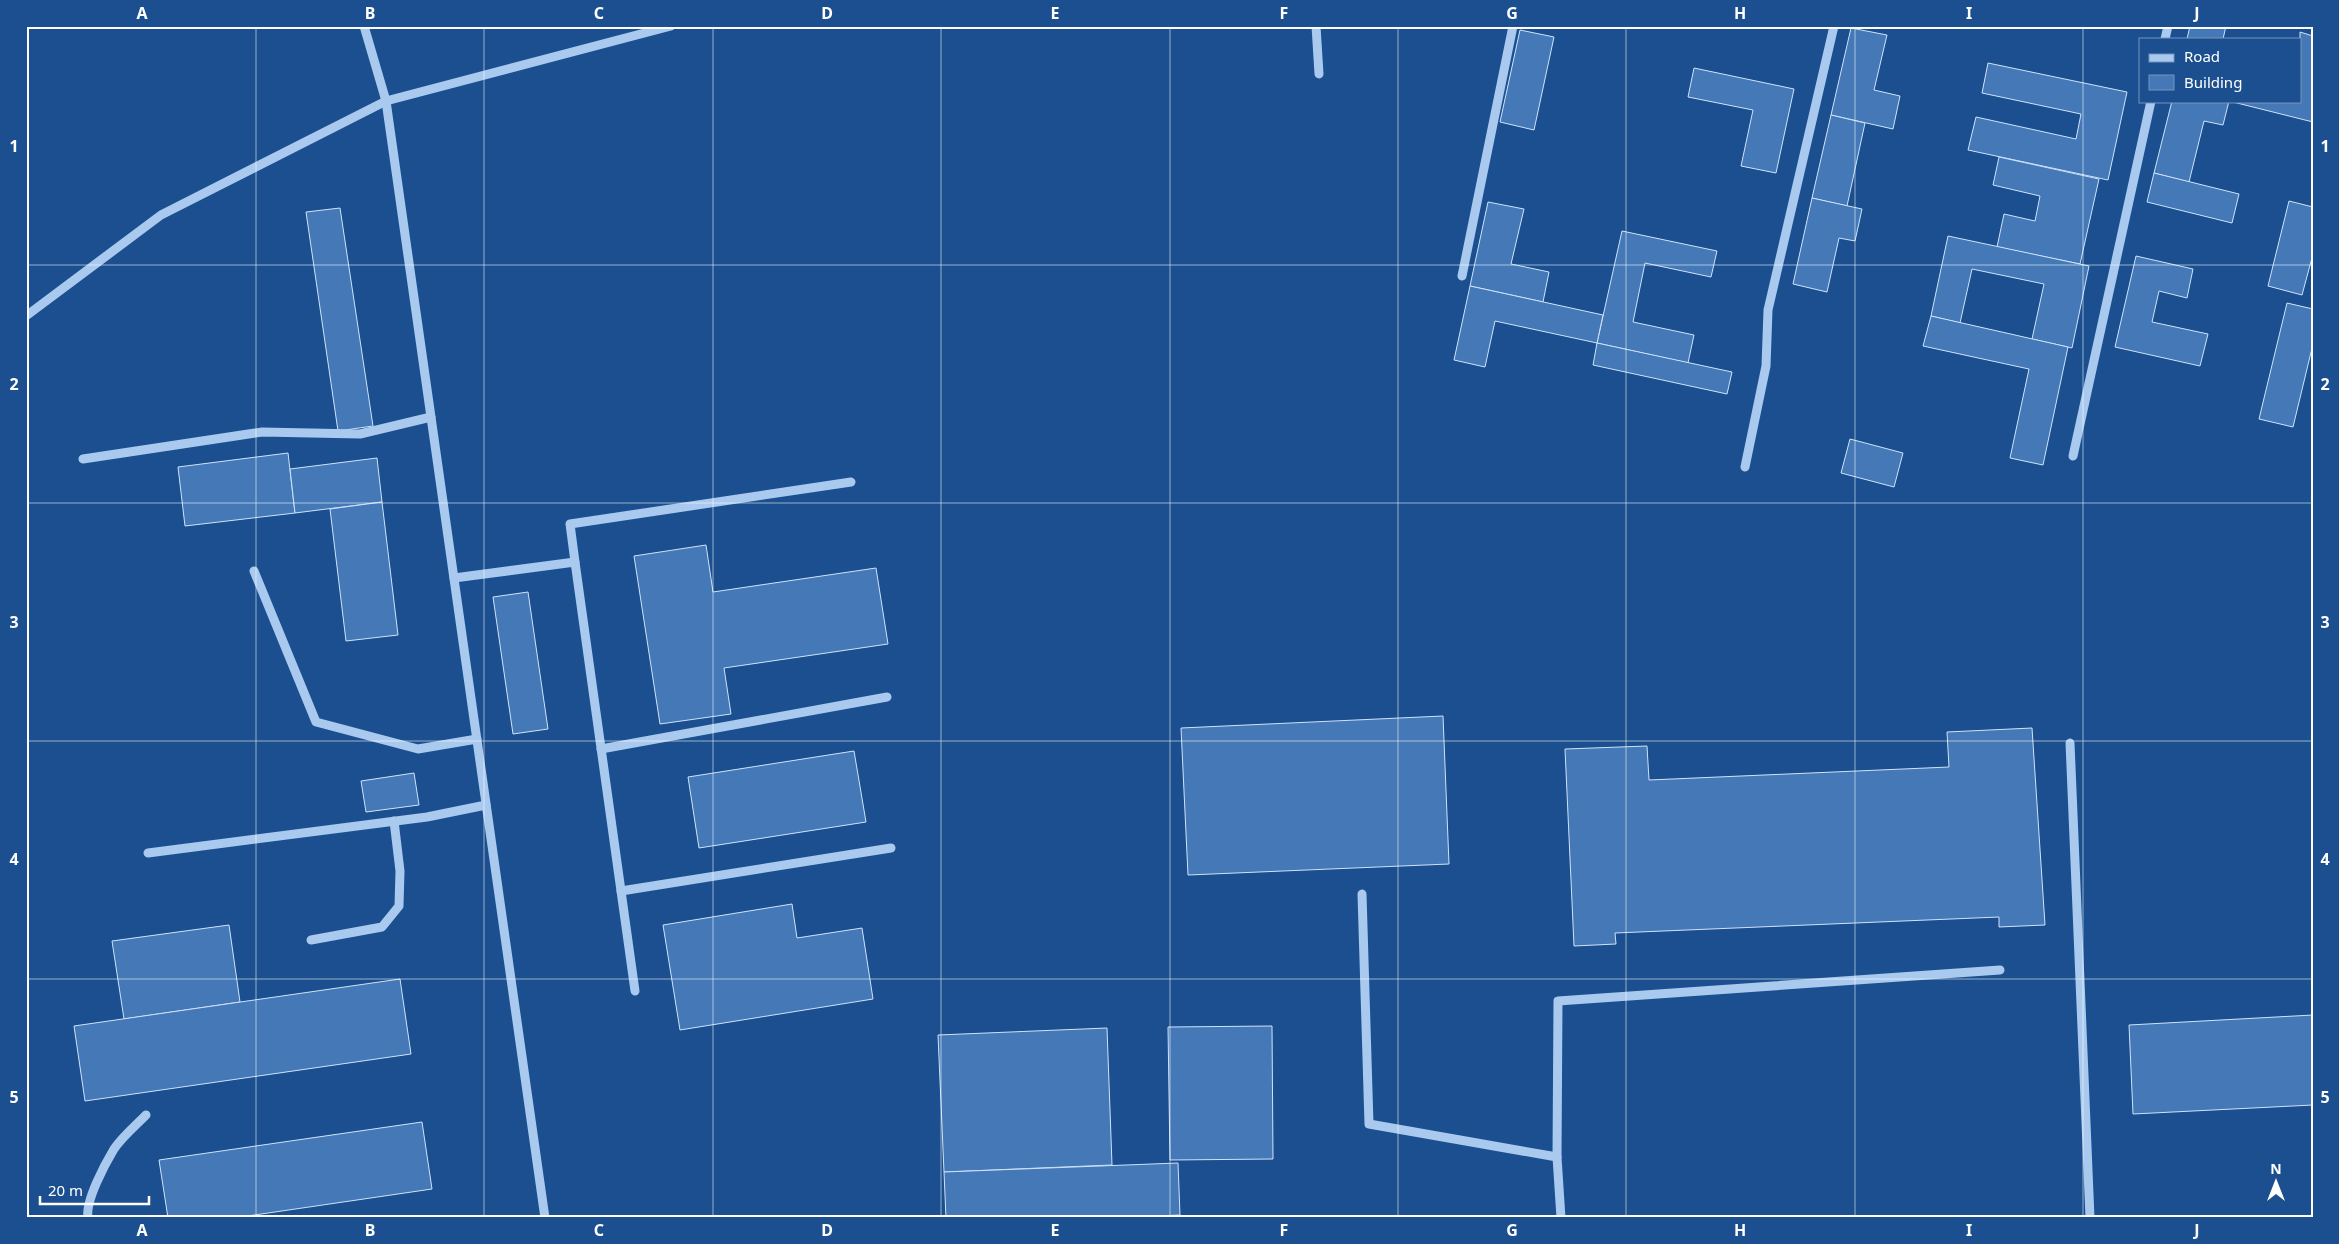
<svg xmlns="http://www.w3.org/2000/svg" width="2339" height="1244" viewBox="0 0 2339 1244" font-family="'Noto Sans',sans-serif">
<rect width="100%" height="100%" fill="#1b4f8f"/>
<!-- building -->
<g fill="#4478b7" stroke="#cfe3fa">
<polygon points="2190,26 2226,26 2223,39 2187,39"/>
<polygon points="1851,28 1887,35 1874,90 1900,96 1893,129 1831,115"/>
<polygon points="1520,30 1554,37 1534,130 1500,122"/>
<polygon points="2300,32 2313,36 2313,122 2229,101 2300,101"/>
<polygon points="1988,63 2127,92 2108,180 1968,150 1976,117 2076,139 2081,114 1982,93"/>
<polygon points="1694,68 1794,89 1776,173 1741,166 1753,110 1688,97"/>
<polygon points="2172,101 2229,101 2223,125 2204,121 2189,182 2154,173"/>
<polygon points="1831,115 1865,123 1847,206 1812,198"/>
<polygon points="1999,157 2099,179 2080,264 1997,247 2004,214 2035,221 2040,196 1993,185"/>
<polygon points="2154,173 2239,194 2232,223 2147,202"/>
<polygon points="1812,198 1862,209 1855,241 1839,238 1827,292 1793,284"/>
<polygon points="2289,201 2313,207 2313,254 2302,295 2268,286"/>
<polygon points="1488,202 1524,209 1511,264 1549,272 1543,302 1470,286"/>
<polygon points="340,208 373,426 338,431 306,212"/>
<polygon points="1622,231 1717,251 1711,277 1645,263 1633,322 1694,335 1688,363 1597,343"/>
<polygon points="1948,236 2089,266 2072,348 2032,339 2044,284 1972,269 1960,323 1931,316"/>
<polygon points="2136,256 2193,269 2187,298 2159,291 2152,322 2208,334 2200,366 2115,347"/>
<polygon points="1470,286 1603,315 1597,343 1495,321 1485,367 1454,360"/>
<polygon points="2287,303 2313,309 2313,344 2293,427 2259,419"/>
<polygon points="1931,316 2068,347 2043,465 2010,458 2029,369 1923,346"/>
<polygon points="1597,343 1732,372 1727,394 1593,365"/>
<polygon points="1850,439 1903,453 1894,487 1841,473"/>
<polygon points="288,453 295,513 185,526 178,467"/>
<polygon points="377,458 382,502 295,513 290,469"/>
<polygon points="382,502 398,635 346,641 330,509"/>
<polygon points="706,545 713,592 876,568 888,644 724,668 731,714 660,724 634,556"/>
<polygon points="528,592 548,729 513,734 493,597"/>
<polygon points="1443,716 1449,864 1188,875 1181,728"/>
<polygon points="2032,728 2045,925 1999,927 1999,917 1615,933 1616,944 1574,946 1565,749 1647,746 1649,780 1949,767 1947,732"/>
<polygon points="854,751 866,822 699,848 688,777"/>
<polygon points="414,773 419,805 366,812 361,781"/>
<polygon points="792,904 797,938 862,928 873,999 680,1030 663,925"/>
<polygon points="229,925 240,1002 124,1019 112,941"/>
<polygon points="400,979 411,1054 85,1101 74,1026"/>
<polygon points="2313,1015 2313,1105 2133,1114 2129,1025"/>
<polygon points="1272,1026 1273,1159 1170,1160 1168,1027"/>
<polygon points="1107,1028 1112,1165 944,1172 938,1035"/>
<polygon points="422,1122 432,1189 234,1218 168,1218 159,1160"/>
<polygon points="1178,1163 1180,1215 1110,1218 946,1218 944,1172"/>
</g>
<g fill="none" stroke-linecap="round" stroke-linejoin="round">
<!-- minor -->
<g stroke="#a9c9ee" stroke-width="9">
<polyline points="364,26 386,101 545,1218"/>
<polyline points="1316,26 1319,74"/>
<polyline points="2165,39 2168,26"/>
<polyline points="1462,276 1513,26"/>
<polyline points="26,316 161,215 386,101 671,26"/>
<polyline points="2073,456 2151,101"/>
<polyline points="83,459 262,432 360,434 431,417"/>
<polyline points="1745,467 1766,366 1768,310 1834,26"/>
<polyline points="575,562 570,524 851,482"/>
<polyline points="254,571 316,722 418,749 477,739"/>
<polyline points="454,578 575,562 635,991"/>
<polyline points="2070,743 2090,1218"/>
<polyline points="601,749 887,697"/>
<polyline points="148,853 427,817 486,805"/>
<polyline points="621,891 891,848"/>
<polyline points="1362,894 1369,1124 1557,1157 1561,1218"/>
<polyline points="311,940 382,927 399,906 400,871 394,821"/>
<polyline points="1557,1157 1558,1001 2000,970"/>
<path d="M88,1218C85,1201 105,1164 114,1149C122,1137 135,1126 146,1115"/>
</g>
</g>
<!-- grid -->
<path fill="none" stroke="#fff" stroke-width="1" stroke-opacity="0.55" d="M256,26V1218M484,26V1218M713,26V1218M941,26V1218M1170,26V1218M1398,26V1218M1626,26V1218M1855,26V1218M2083,26V1218M26,265H2313M26,503H2313M26,741H2313M26,979H2313"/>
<!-- border -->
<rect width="2339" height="1244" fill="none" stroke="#1b4f8f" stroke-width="55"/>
<!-- legend -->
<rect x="2139" y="38" width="162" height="65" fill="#1b4f8f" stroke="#7695bc"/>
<rect x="2149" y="54" width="25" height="8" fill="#a9c9ee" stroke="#7695bc"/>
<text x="2184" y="62" font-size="15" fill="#ffffff">Road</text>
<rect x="2149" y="75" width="25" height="15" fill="#4478b7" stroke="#7695bc"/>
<text x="2184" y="88" font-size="15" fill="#ffffff">Building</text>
<!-- north arrow -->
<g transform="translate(2276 1182)" stroke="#1b4f8f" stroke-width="4" paint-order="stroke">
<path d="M0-4L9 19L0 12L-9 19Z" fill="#ffffff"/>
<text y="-8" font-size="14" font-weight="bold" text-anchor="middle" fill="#ffffff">N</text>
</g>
<!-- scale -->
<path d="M40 1196v8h109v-8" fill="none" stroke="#ffffff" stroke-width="2.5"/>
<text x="48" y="1196" font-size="15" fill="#ffffff" stroke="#1b4f8f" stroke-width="4" paint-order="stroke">20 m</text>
<rect x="28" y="28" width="2284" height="1188" fill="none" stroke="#fff" stroke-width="2"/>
<g font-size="16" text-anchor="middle" font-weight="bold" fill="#fff">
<text x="142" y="19">A</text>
<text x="370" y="19">B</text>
<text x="599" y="19">C</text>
<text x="827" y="19">D</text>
<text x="1055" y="19">E</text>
<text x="1284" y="19">F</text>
<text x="1512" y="19">G</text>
<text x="1740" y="19">H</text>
<text x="1969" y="19">I</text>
<text x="2197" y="19">J</text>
<text x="14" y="152">1</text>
<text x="2325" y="152">1</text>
<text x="14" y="390">2</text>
<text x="2325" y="390">2</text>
<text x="14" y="628">3</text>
<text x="2325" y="628">3</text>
<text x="14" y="865">4</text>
<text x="2325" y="865">4</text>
<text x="14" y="1103">5</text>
<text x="2325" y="1103">5</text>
<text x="142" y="1236">A</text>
<text x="370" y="1236">B</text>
<text x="599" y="1236">C</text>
<text x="827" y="1236">D</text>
<text x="1055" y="1236">E</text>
<text x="1284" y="1236">F</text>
<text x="1512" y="1236">G</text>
<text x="1740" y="1236">H</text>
<text x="1969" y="1236">I</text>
<text x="2197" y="1236">J</text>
</g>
</svg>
